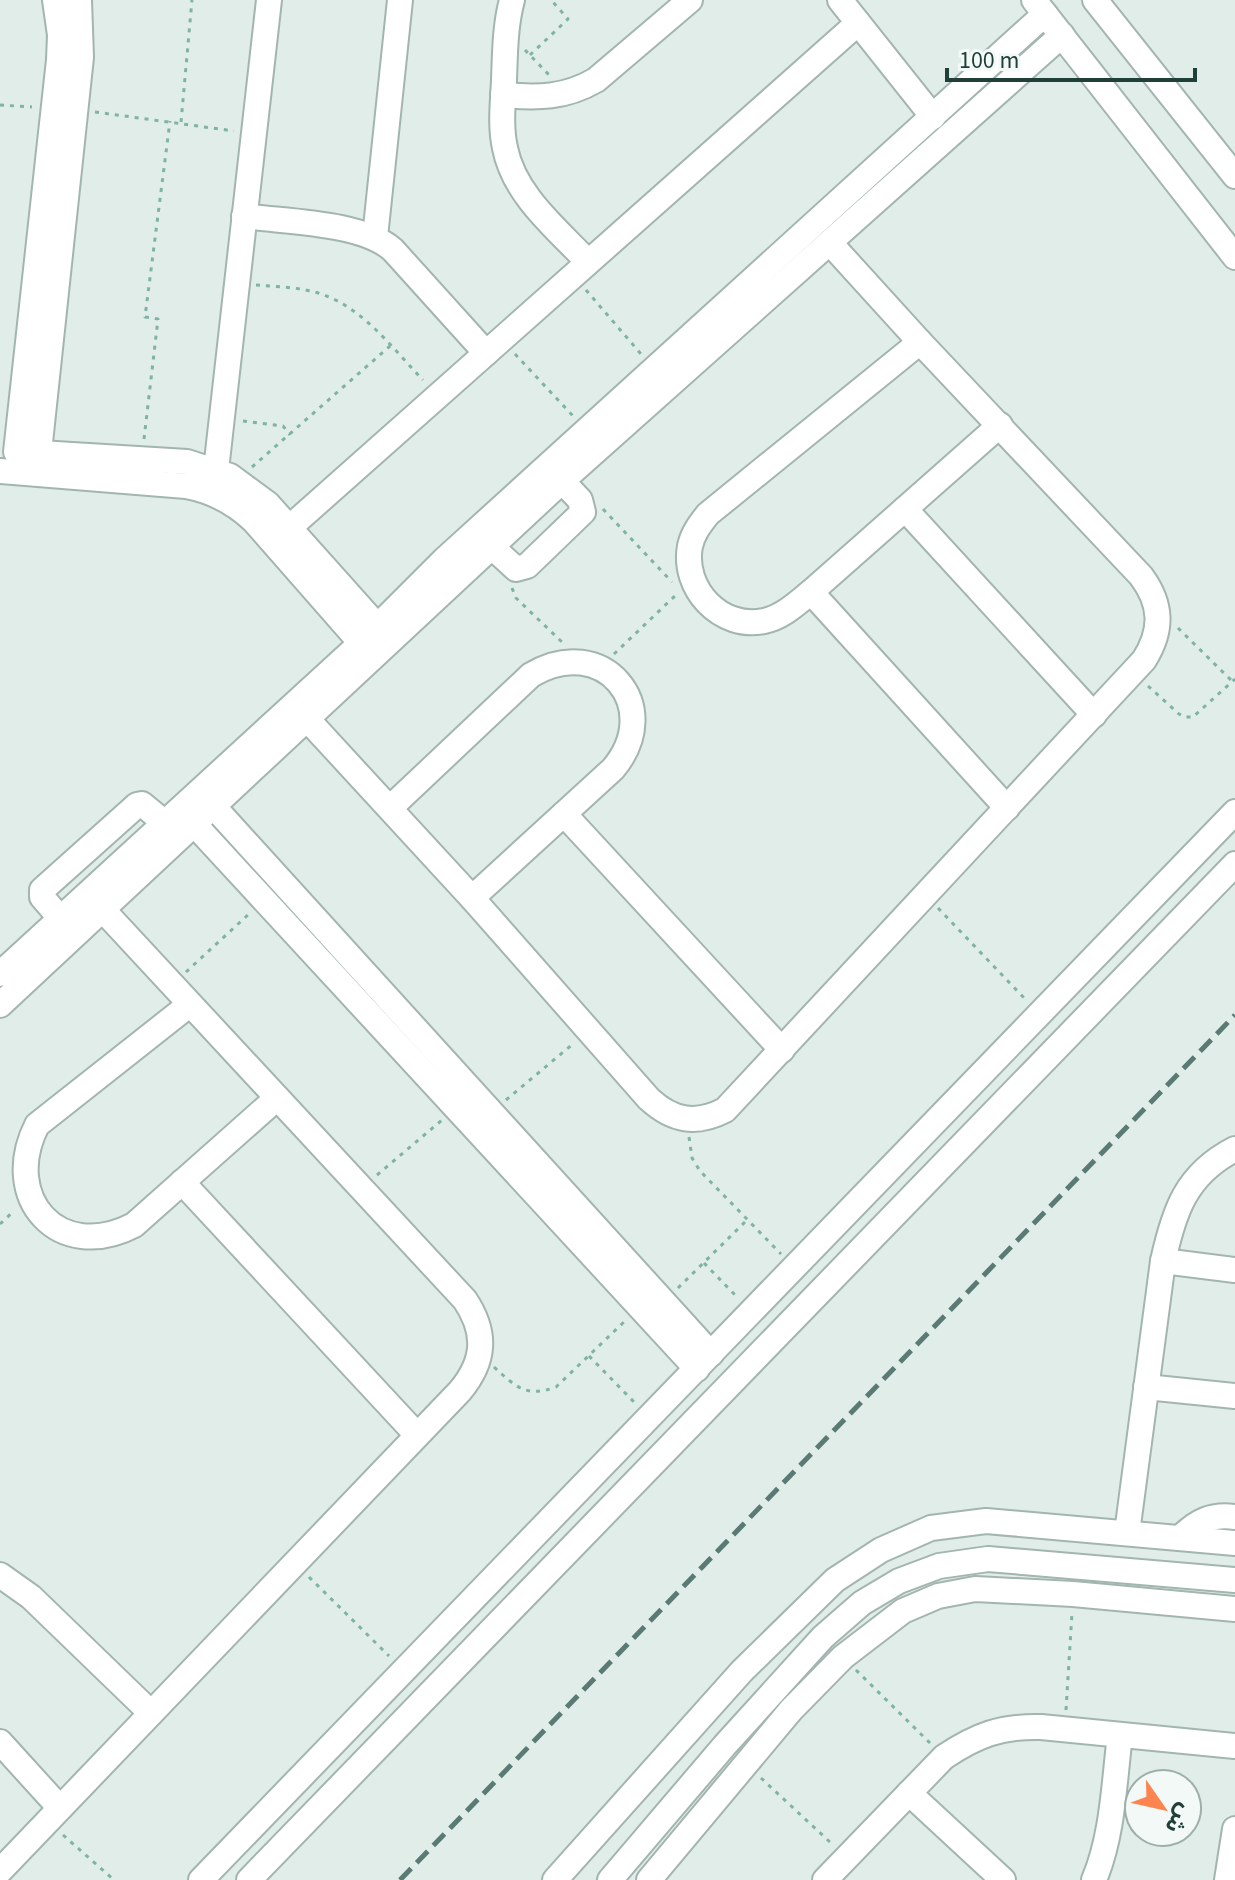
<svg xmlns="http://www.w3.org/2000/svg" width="1235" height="1880" viewBox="0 0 1235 1880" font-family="'Source Sans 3','Noto Sans Arabic',sans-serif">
<rect width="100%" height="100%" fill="#e1ede8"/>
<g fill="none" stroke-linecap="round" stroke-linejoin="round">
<defs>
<g id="minor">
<path d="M512,0C505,26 505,53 504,80C503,103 500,126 505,148C514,195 557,229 588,262"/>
<polyline points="840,0 933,117"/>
<polyline points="1034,0 1235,257"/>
<polyline points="1095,0 1235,176"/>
<path d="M503,95C538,98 565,98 596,80L690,0"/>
<path d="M244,216C286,222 362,222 393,250L486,353"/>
<polyline points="375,237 400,0"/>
<path d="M920,342L708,514C700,524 693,533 690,546C682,589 721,630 764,621C783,617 797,603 811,592L1000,425"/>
<polyline points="16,452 59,60 60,35 55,0"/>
<polyline points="23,452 187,462 230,476 268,504 378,627"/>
<polyline points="39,452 81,57 79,0"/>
<polyline points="216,470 269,0"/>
<path d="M0,471L186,486C213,491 234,502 254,521L361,643"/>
<polyline points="905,509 1094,715"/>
<polyline points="289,528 858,23"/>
<polyline points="492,547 516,569 527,566 583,512 580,500 562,481"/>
<polyline points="811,592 1007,808"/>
<path d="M308,720L472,898L649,1099C673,1121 696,1125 725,1110L1144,660C1163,630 1162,604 1141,576L920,342L830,243"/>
<polyline points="214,807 711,1354"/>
<path d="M390,808L531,675C602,632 666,706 613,769L472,898"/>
<polyline points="564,814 782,1050"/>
<polyline points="195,825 697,1369"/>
<polyline points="60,918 42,897 42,890 137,805 142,804 165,823"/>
<polyline points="0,974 361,643 445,559 1045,14"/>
<polyline points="0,1005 562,481 1062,35"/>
<path d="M189,1005L37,1125C0,1198 59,1264 134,1225L277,1098"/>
<polyline points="182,1182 417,1435"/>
<polyline points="1163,1261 1235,1270"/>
<polyline points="1146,1387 1235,1396"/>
<path d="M1127,1533L1163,1261C1174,1211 1186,1174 1235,1149"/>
<path d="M1180,1538C1197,1521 1211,1514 1235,1517"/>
<polyline points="0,1575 31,1597 151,1713"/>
<polyline points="0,1742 60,1808"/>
<polyline points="909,1793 1003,1880"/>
<path d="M0,1871L460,1391C485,1361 487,1333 465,1300L103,910"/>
<polyline points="201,1880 1235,812"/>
<polyline points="249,1880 1235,864"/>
<polyline points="555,1880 742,1671 835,1580 881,1550 931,1528 986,1521 1235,1543"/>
<polyline points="610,1880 725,1745 823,1637 862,1603 899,1581 939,1566 988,1559 1235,1580"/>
<polyline points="649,1880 791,1710 843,1657 903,1611 938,1596 975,1589 1073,1594 1235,1609"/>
<path d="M825,1880L944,1757C977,1735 1001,1726 1041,1727L1235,1746"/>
<path d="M1094,1880C1113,1835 1114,1783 1120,1735"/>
<polyline points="1227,1880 1235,1829"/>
</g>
</defs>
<!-- minor casing -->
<use href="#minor" stroke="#a3b5b0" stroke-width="28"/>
<!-- path -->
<g stroke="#7fb3a5" stroke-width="3" stroke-dasharray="4 6" stroke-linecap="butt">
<polyline points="525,50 551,77"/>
<polyline points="530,55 568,19 551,0"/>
<polyline points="0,105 32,107"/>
<polyline points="95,112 234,131"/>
<polyline points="181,122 192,0"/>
<path d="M256,285C279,287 303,287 324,295C365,310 394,350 423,380"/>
<polyline points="586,290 641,354"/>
<polyline points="515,354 573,416"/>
<polyline points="243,421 283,426 290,435"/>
<polyline points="144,439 158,319 145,317 170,121"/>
<polyline points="252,467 390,346"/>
<polyline points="603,509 672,582"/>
<polyline points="512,588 516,598 563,643"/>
<polyline points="1178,628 1232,681"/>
<polyline points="614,654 678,593"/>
<polyline points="1148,686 1179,714 1185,717 1193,717 1235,679"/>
<polyline points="938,908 1027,1001"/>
<polyline points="186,972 251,912"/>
<polyline points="506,1100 574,1043"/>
<polyline points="689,1137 692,1158 700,1171 781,1254"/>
<polyline points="377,1175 442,1120"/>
<polyline points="0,1224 14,1211"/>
<polyline points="704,1263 737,1297"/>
<polyline points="678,1288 747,1220"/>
<polyline points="589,1356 634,1402"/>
<path d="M494,1367C516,1387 526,1398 556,1387L626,1320"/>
<polyline points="309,1577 389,1656"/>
<polyline points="856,1670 930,1743"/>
<polyline points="1066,1710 1072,1613"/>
<polyline points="761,1778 832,1844"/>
<polyline points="63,1835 114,1880"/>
</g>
<!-- minor -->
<use href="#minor" stroke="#fff" stroke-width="24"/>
<!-- rail -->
<polyline stroke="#5a7a74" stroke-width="5" stroke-dasharray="16 8" stroke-linecap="butt" points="400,1880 1235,1015"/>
</g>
<!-- north arrow -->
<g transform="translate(1163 1808) rotate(124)"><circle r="38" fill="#f2f9f6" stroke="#9eafaa" stroke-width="2"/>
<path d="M0-6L14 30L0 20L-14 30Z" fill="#fd834f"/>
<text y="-12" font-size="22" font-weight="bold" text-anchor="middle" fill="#203f38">ش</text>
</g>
<!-- scale -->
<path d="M947 68v12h248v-12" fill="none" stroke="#203f38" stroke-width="4"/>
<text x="959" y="68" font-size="24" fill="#203f38" stroke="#f2f9f6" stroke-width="6" paint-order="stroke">100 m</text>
</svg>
